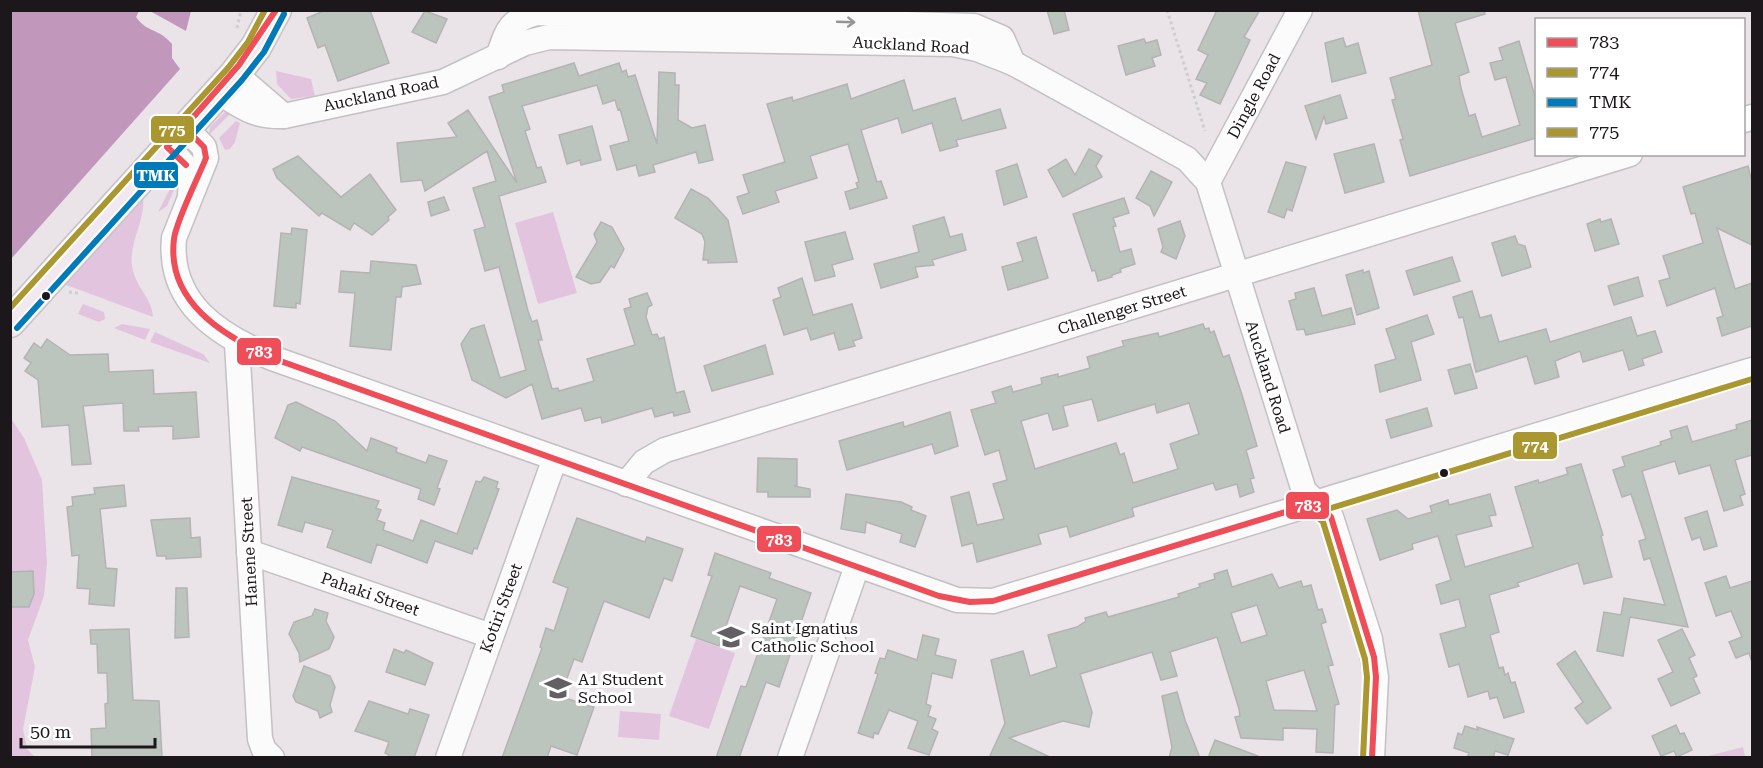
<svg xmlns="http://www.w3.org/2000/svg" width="1763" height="768" viewBox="0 0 1763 768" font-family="'Roboto Serif',serif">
<rect width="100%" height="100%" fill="#eae4e9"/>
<!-- green -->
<g fill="#e3c4de">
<polygon points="276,71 311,79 315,96 291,99 277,84"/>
<polygon points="226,111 233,111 209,135 210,127"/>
<polygon points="236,121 240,123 235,142 230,149 225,150 219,138"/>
<polygon points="174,181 178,181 167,206 158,212"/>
<path d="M143,197C146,220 129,241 132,266C136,289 152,297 153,317L66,285Z"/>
<polygon points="553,212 577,293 538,304 515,223"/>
<polygon points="83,304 104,312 105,319 99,322 78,314"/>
<polygon points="122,324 150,329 145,340 114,328"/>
<polygon points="155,332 203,354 210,363 150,342"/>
<polygon points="10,417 24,438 42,480 47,563 44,596 28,640 35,667 23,729 27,749 35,757 11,757"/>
<polygon points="696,639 735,653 709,729 669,716"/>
<polygon points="620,711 661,714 659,740 618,737"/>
<polygon points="1743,747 1745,757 1704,757"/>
</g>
<!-- water -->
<g fill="#c198bb">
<path d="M11,10L139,11L136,17C147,33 159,28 172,44V58L180,69L11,259Z"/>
<polygon points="150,11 191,11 186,31"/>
</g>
<!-- building -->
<g fill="#bbc5be" stroke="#b4b3b4" stroke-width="1.5" fill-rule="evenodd">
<polygon points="326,10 370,10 389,63 338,81 325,45 318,48 307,18"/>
<polygon points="1047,10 1064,10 1069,30 1054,34"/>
<polygon points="1217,10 1260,10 1244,37 1250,40 1220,104 1200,95 1207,83 1196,79 1208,55 1198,50"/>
<polygon points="1418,10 1484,10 1485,14 1455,23 1469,72 1459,76 1461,88 1469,116 1475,114 1482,137 1520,125 1506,77 1495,80 1490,63 1503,60 1499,48 1519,41 1536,100 1536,138 1410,176 1400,140 1403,139 1392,100 1396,99 1390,78 1432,65"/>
<polygon points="425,11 447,19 436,43 412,32"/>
<polygon points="1343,38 1346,47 1358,43 1366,73 1332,82 1325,43"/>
<polygon points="1144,39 1146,43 1157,40 1161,55 1152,58 1155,66 1126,75 1118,46"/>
<polygon points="574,63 579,76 619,63 622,72 626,70 628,77 635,75 657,144 659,72 675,73 675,85 679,85 678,120 692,128 705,125 713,160 699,163 696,152 653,165 655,172 639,176 636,165 617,170 610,146 629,141 620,109 618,110 615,100 603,104 597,85 522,106 530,129 525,131 537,168 541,167 546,182 499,196 528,311 532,322 537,320 542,340 538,340 552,389 558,388 559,391 594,381 587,359 635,345 624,309 631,307 629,299 647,293 652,305 648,307 646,317 652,335 657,334 659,339 664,337 676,393 684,391 690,412 674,416 673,412 655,417 652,408 602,423 601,417 585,421 581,408 542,419 532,384 506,398 472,380 461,344 471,329 484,325 500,378 526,370 499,267 485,271 474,230 485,227 473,188 496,181 487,151 425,191 422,180 401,182 397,143 457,137 448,123 468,110 517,183 489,97 504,92 502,85"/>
<polygon points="904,80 913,111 955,98 962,121 1000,109 1006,128 956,140 958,146 940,151 932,123 902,133 898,118 861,130 877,182 881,181 887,198 850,209 845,192 858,188 856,183 859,182 848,144 810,156 817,178 775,191 779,202 743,214 737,197 749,193 743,175 785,162 767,104 792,97 793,101 847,84 851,99"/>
<polygon points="1340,95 1347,118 1326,124 1324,116 1316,139 1305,106"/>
<polygon points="592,126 601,160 581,165 580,160 567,164 559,135"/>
<polygon points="1374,144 1384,182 1345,193 1334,154"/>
<polygon points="1089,149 1102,156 1096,166 1102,177 1063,197 1048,170 1066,159 1075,175"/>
<polygon points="298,156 341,197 370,174 396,210 388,217 389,220 372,235 354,223 350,230 322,213 319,216 277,178 273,169"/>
<polygon points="1286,162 1306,167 1292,211 1287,209 1284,218 1268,212"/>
<polygon points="1017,164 1027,197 1004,205 996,171"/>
<polygon points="1748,166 1752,182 1752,245 1717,228 1735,289 1752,283 1752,326 1722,336 1717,318 1723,316 1715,288 1667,306 1659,281 1670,278 1663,256 1703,243 1695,213 1691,214 1683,187"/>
<polygon points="1151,171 1172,182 1154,216 1150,206 1136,198"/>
<polygon points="691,189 708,198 728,220 737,262 708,263 708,260 703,260 705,242 702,234 675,218"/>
<polygon points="444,197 449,210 431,216 428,202"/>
<polygon points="1124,198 1129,213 1113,218 1116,226 1113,227 1120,252 1131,249 1135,264 1120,269 1121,272 1112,275 1112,277 1098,281 1095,270 1092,271 1073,214"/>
<polygon points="944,217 950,237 962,234 966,250 932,260 934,265 915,267 918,277 881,288 874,264 919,252 913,226"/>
<polygon points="1600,219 1601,222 1611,219 1619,244 1595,251 1587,224"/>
<polygon points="1180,221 1185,236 1176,259 1161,252 1163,247 1158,229"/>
<polygon points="601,222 612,227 624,249 614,268 611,266 600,282 591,284 576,277 597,242 594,234"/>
<polygon points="292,228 307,230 300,304 296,303 296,308 274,306 281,233 291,234"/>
<polygon points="845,232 853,259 832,265 835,276 815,281 805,242"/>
<polygon points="1515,236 1518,244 1525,246 1531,267 1502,276 1492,243"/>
<polygon points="1036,237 1048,278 1008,290 1002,267 1023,261 1017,243"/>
<polygon points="1452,257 1460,281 1414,295 1406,271"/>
<polygon points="371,261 416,265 421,284 402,287 401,297 396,297 391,350 350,346 355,293 339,292 341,271 370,273"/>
<polygon points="1363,270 1363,273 1369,271 1379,308 1357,315 1346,275"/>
<polygon points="1638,277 1643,296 1614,305 1608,286"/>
<polygon points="802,278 813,315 852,304 862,338 853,341 855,346 839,350 834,333 811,340 807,328 784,335 773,300 781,297 778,288"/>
<polygon points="1314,288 1322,316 1351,308 1355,324 1306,335 1304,329 1297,330 1289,301 1296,299 1295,293"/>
<polygon points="1472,291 1480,318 1491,315 1499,342 1546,329 1550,342 1631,317 1637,336 1655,331 1662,352 1642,359 1644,365 1629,370 1623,350 1583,362 1580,351 1555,361 1559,377 1535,384 1527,356 1476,372 1463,317 1459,318 1453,297"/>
<polygon points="1427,315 1434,334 1411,342 1421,380 1380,392 1375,365 1396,359 1386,329"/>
<path d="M1203,324L1205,329L1209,328L1210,333L1214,331L1223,357L1229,355L1243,398L1257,446L1246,450L1254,478L1250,479L1254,492L1240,497L1237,484L1216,490L1213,483L1132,508L1134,516L1070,537L1067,526L1038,534L1041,544L977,562L973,543L962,546L951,497L969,492L977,525L1004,519L993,484L1007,480L999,450L985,455L971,410L996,403L992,392L1011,386L1013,392L1042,384L1041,378L1058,374V377L1090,368L1087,357L1124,346L1122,341L1158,333L1159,337ZM1092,399L1098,421L1155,404L1157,413L1189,403L1199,434L1170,444L1178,469L1133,483L1124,453L1120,455L1116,443L1035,469L1021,421L1048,413L1053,430L1068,426L1063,406Z"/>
<polygon points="47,339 70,355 108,354 109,372 153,370 154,394 196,392 199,437 173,439 173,426 138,427 139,431 124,431 123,403 83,406 91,464 72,465 69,425 42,427 38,380 25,371 31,363 24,358 34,343 41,348"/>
<polygon points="765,345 773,374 712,391 704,366"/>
<polygon points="1470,364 1477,388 1455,394 1448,370"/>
<polygon points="296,402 335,421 367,451 371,438 397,448 396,452 426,463 429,455 447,461 437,488 440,489 434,505 418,499 421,489 302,447 300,451 275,438 288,405"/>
<polygon points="1427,408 1432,426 1391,438 1386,420"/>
<polygon points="950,412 958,446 935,454 932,444 847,470 839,441 903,422 904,427"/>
<polygon points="1752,420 1752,455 1735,460 1745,494 1740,496 1743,505 1724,511 1710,465 1679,474 1675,461 1642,471 1688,627 1630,617 1623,656 1597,651 1604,612 1621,615 1624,598 1665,605 1650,558 1644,560 1639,541 1646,539 1631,494 1622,497 1613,470 1625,466 1622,457 1661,445 1660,442 1672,438 1670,431 1687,426 1692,442 1737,429 1736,425"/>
<polygon points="758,458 797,459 797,486 794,486 810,489 810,497 768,497 768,492 757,492"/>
<polygon points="1581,464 1603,535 1601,536 1612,577 1584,584 1578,563 1517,583 1519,586 1489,595 1499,632 1490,635 1499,668 1503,667 1505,675 1508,673 1511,683 1515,682 1524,712 1504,718 1497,697 1490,699 1488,691 1468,697 1459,664 1449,667 1440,634 1466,627 1459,599 1441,604 1436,585 1451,580 1438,536 1412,544 1413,549 1380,560 1367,519 1397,510 1408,519 1432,512 1430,506 1448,500 1449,505 1490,494 1496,515 1489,516 1492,526 1456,535 1465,567 1533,547 1515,487 1538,480 1539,483 1568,474 1566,468"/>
<polygon points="292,477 379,501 376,508 381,510 377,520 385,523 383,530 413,541 421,520 457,534 476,481 481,482 484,477 498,482 496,488 499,489 477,549 474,548 472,554 435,541 427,563 377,544 371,563 327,547 333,530 305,522 302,532 278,525"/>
<polygon points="124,485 126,506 100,509 106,568 117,569 114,606 89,604 90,589 77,588 79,555 72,556 67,507 73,506 72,497 95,494 94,488"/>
<polygon points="846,494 901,502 912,507 911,510 926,516 915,547 900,542 902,534 866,522 865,533 841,529"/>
<polygon points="1707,511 1717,546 1704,550 1700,537 1692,540 1685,518"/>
<polygon points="190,518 191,538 200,537 201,557 166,559 166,556 157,556 151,520"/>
<polygon points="577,518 645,542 647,537 683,549 672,581 664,578 649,618 604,601 582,662 574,659 563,689 567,691 565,698 594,707 577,755 551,746 547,758 502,758 542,648 540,647 546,628 554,631 568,588 553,582"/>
<polygon points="715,553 771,573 769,578 811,593 779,687 766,682 739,758 716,758 741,686 746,687 777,599 740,586 719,646 691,636 712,576 708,575"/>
<path d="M1227,570L1232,587L1272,574L1279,588L1301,581L1303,587L1311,585L1318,610L1322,609L1326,622L1321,624L1333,665L1328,666L1339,704L1335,705L1333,753L1316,752L1317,729L1283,728V740L1241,738L1235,717L1240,716L1239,709L1217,637L1170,652L1177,676L1161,680L1152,652L1080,674L1092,712L1089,727L1063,721L1009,738L1052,758H989L1005,723L991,660L1023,651L1030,676L1057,667L1048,635L1077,627L1086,621L1085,618L1106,612L1108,617L1179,597L1178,594L1200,587L1199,584L1215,579L1214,574ZM1257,605L1267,635L1241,643L1231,613ZM1304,670L1317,711L1274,710L1266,681Z"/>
<polygon points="33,571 34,594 29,607 10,607 10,572"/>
<polygon points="1726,576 1730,588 1752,581 1752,662 1749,653 1736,658 1729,642 1742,637 1731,611 1716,616 1705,583"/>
<polygon points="176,588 187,588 189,637 175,638"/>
<polygon points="315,609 328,613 326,621 334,637 329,649 300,662 299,653 289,634 294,622 312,616"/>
<polygon points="129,629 133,700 159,701 162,758 92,758 91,729 106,728 105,704 108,703 107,673 98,673 97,644 91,644 90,630"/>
<polygon points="1682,629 1695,655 1689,658 1697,676 1693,678 1700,693 1671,706 1658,679 1673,672 1658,640"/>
<polygon points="923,635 939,639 935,655 956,660 952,678 932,673 926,704 931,706 928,716 936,719 932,729 938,732 929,755 908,748 918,721 889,710 878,734 874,733 873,738 858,733 878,674 875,673 880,658 885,659 888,650 917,660"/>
<polygon points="394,649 404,653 406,650 433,663 425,685 386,672"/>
<polygon points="1575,651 1611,708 1587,724 1575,708 1583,702 1557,664"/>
<polygon points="304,666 330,676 335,687 330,705 332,712 320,718 318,711 296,702 293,696"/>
<polygon points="1177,692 1185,720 1200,758 1169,758 1172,747 1162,696"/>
<polygon points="369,701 408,714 410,709 429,715 414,758 388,758 389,755 385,753 389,742 355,731"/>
<polygon points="1676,725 1680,734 1684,733 1692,750 1677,757 1674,751 1661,756 1652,736"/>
<polygon points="1465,726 1478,730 1477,727 1514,739 1508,755 1495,751 1493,758 1467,758 1469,753 1454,748 1458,733 1462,735"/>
<polygon points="1215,740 1258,756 1258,758 1208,758"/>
</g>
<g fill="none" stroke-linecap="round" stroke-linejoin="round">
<defs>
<g id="minor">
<path d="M498,57C507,31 508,21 537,13L974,26L1002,38L1013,63"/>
<polyline points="235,74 284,116"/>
<path d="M218,92C243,107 253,117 284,116L443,82L525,43L549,37L953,44L977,49L1013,63L1187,159L1208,182L1304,491L1331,517L1370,639L1376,677L1372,758"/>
<polyline points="1744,120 1752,117"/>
<path d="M185,128L204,147L206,158L174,238C168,304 219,335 272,358L957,600L993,601L1752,370"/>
<path d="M167,147C184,163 193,171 190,195"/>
<polyline points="1208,182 1300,10"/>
<polyline points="237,343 260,739 264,750 272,758"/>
<polyline points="626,484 644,462 665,450 1630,154"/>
<polyline points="249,552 491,636"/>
<polyline points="448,758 555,458"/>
<polyline points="790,758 857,566"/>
</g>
<polyline id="major" points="10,322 235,74 256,47 276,10"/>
</defs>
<!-- minor casing -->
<use href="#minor" stroke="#c4c0c4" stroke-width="27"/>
<!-- major casing -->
<use href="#major" stroke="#c6c3c5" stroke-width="33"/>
<!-- path -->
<g stroke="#cfcdcf" stroke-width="3" stroke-dasharray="3 3" stroke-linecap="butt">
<polyline points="1167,10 1205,131"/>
<polyline points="237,28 241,10"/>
<polyline points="69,292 78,293"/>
</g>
<!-- minor -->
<use href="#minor" stroke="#fcfbfc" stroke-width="24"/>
<!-- major -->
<use href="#major" stroke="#f2e9f0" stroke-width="30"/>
<defs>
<g id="bus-1">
<path d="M185,128L204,147L206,158C198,178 176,221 174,239C166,302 224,336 272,358L939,596L970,602L993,601L1315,503L1331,517L1374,657L1376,677L1372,758"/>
<polyline points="186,165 167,147 239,65 276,10"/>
</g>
<g id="bus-2">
<polyline points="1309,510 1323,522 1365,659 1367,677 1363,758"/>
<polyline points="1318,512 1752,379"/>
</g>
<polyline id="bus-3" points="17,328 242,80 264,52 284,14"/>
<polyline id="bus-4" points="10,308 228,68 248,42 265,10"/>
</defs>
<!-- bus-1 casing -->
<use href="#bus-1" stroke="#fff" stroke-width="10"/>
<!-- bus-2 casing -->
<use href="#bus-2" stroke="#fff" stroke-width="10"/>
<!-- bus-3 casing -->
<use href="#bus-3" stroke="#fff" stroke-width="10"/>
<!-- bus-4 casing -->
<use href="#bus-4" stroke="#fff" stroke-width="10"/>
<!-- bus-1 -->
<use href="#bus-1" stroke="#ef4d58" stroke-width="6"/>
<!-- bus-2 -->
<use href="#bus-2" stroke="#ab9730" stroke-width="6"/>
<!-- bus-3 -->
<use href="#bus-3" stroke="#007ab8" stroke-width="6"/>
<!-- bus-4 -->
<use href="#bus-4" stroke="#ab9730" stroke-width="6"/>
</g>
<!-- one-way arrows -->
<defs><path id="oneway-shaft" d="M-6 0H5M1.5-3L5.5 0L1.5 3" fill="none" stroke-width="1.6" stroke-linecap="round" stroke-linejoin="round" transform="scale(1.5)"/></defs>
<use stroke="#979496" href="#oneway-shaft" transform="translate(846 22) rotate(2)"/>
<!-- icons -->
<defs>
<symbol id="school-bare" viewBox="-9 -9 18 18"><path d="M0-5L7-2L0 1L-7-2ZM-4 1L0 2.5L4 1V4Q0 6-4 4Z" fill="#635f62" stroke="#fff" stroke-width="2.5" paint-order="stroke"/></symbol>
</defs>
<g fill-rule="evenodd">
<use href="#school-bare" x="712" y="618" width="38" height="38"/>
<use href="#school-bare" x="539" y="669" width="38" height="38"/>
</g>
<!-- markers -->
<g fill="#1b171a" stroke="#fff" stroke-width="2">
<circle cx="46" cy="296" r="5"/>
<circle cx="1444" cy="473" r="5"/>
</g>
<g text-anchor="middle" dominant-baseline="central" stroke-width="6" stroke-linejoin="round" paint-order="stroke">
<!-- street labels -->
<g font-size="16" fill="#1b171a" stroke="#fff">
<text transform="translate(911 45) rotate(3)">Auckland Road</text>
<text transform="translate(381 94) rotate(-12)">Auckland Road</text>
<text transform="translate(1254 96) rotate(-62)">Dingle Road</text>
<text transform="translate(1122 310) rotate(-17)">Challenger Street</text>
<text transform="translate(1268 377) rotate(73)">Auckland Road</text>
<text transform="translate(249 552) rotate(-93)">Hanene Street</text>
<text transform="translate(370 594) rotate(19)">Pahaki Street</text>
<text transform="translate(501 608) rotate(-70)">Kotiri Street</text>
</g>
<!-- poi labels -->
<g font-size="16" fill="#1b171a" stroke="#fff" text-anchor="start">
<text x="751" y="628">Saint Ignatius<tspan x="751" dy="18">Catholic School</tspan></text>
<text x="578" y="679">A1 Student<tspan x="578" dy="18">School</tspan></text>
</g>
</g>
<g stroke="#fff" stroke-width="2">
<rect x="150" y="115" width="45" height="29" rx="6" fill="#ab9730"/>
<rect x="133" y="161" width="46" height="28" rx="6" fill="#007ab8"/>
<rect x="236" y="337" width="46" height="29" rx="6" fill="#ef4d58"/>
<rect x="1512" y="431" width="46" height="29" rx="6" fill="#ab9730"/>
<rect x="1285" y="491" width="45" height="29" rx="6" fill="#ef4d58"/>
<rect x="756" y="525" width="46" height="28" rx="6" fill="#ef4d58"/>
</g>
<g font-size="16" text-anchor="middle" font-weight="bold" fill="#fff">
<text x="172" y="135">775</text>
<text x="156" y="181">TMK</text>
<text x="259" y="357">783</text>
<text x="1535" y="451">774</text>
<text x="1308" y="511">783</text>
<text x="779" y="545">783</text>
</g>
<!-- border -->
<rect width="1763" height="768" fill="none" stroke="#1b171a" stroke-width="24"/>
<!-- legend -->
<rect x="1535" y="18" width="210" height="138" fill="#ffffff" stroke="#a4a2a3" stroke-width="1.5"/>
<rect x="1547" y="38" width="30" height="9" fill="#ef4d58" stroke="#a4a2a3" stroke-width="1.5"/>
<text x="1589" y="48" font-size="18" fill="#1b171a">783</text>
<rect x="1547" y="68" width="30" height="9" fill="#ab9730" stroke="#a4a2a3" stroke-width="1.5"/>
<text x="1589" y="78" font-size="18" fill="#1b171a">774</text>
<rect x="1547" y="98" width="30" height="9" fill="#007ab8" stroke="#a4a2a3" stroke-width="1.5"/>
<text x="1589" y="108" font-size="18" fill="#1b171a">TMK</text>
<rect x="1547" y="128" width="30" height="9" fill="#ab9730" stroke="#a4a2a3" stroke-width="1.5"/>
<text x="1589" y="138" font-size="18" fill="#1b171a">775</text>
<!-- scale -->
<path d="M21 738v9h134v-9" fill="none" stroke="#1b171a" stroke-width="3"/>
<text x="30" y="738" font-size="18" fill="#1b171a" stroke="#ffffff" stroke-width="4.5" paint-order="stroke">50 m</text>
</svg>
